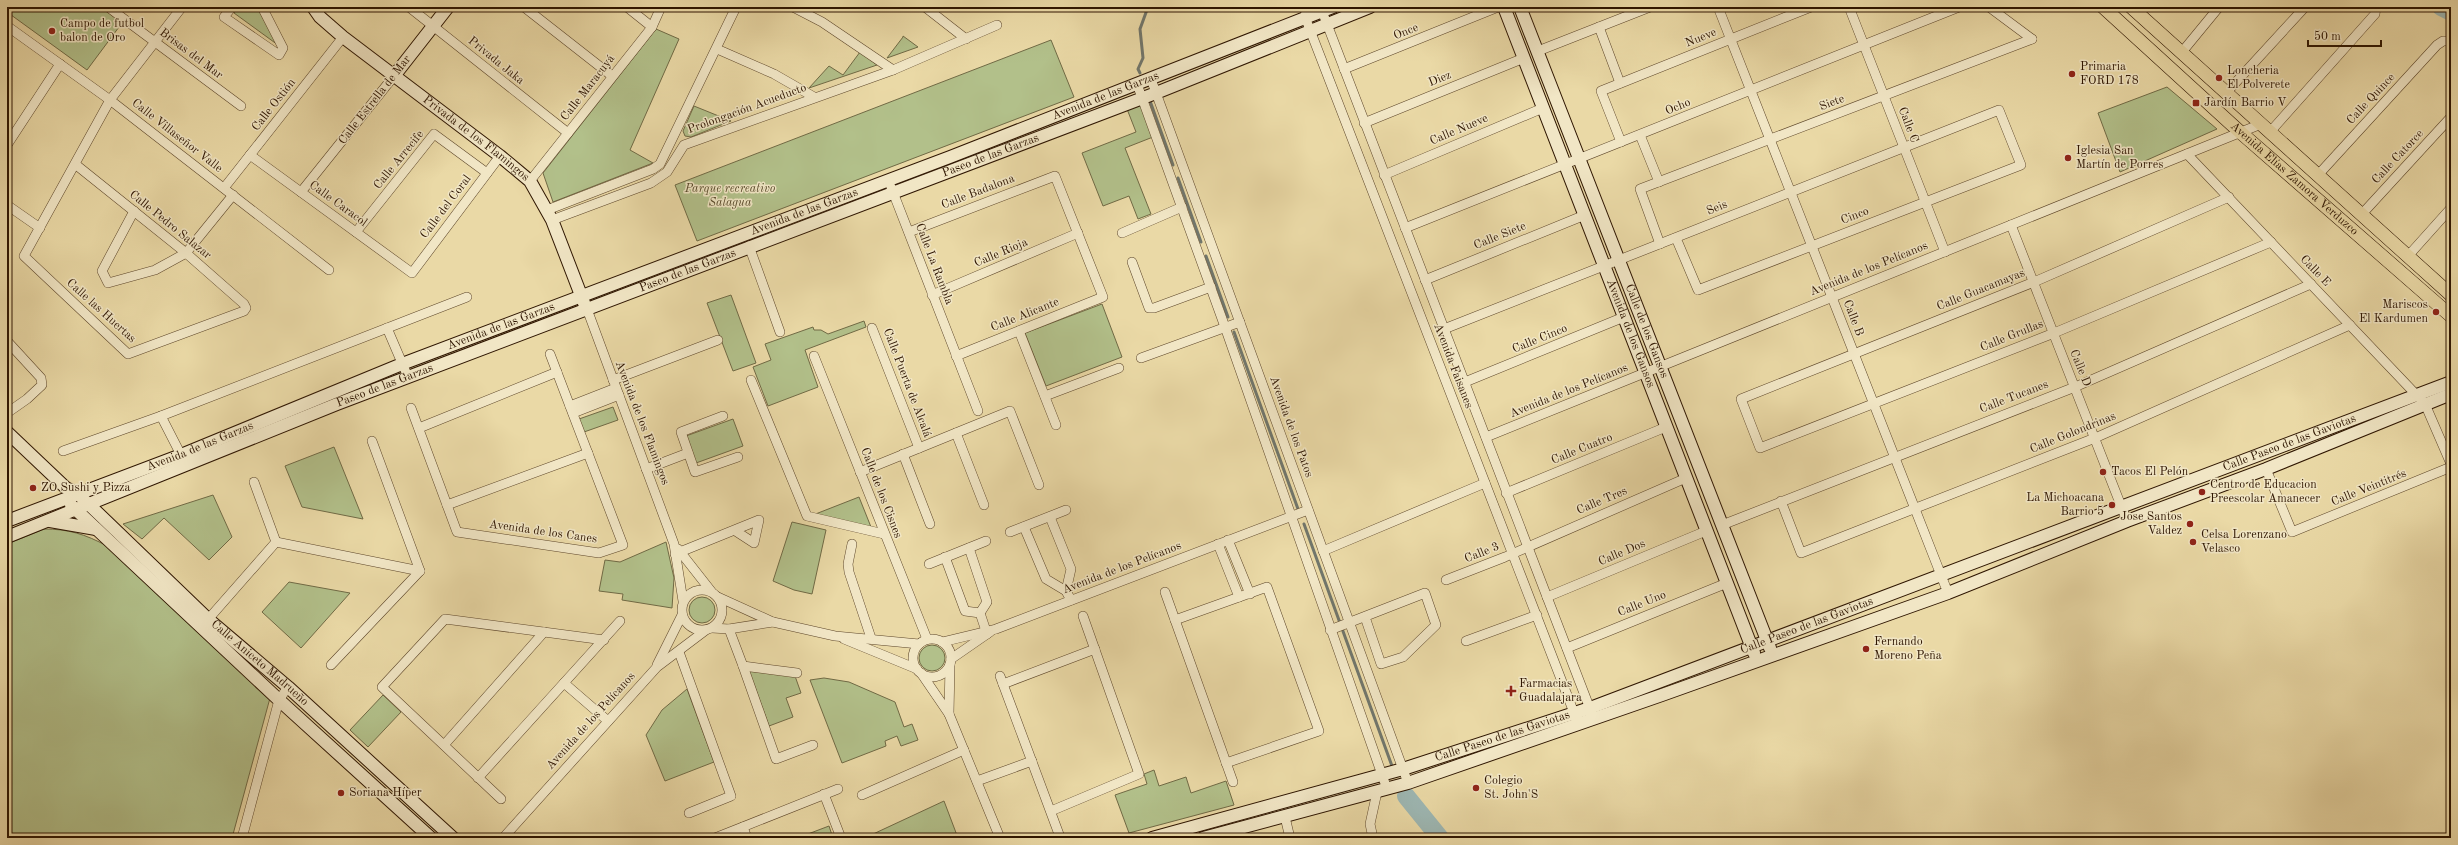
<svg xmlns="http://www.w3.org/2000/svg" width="2458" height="845" viewBox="0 0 2458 845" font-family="'Old Standard TT',serif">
<rect width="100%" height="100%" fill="#ead9a6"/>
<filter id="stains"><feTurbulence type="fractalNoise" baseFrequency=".005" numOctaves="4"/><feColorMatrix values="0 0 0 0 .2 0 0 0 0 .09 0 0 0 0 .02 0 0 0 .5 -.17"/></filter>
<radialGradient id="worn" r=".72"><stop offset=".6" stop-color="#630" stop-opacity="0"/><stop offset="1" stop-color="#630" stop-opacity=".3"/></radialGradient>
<!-- green -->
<g fill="#b2c08a" stroke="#706a45">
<polygon points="7,7 101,7 122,23 87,70 7,12"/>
<polygon points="238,7 257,7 278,45 234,13"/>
<polygon points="656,29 679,39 630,150 653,163 553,202 543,173"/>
<polygon points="903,36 918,47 887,58 903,37"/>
<polygon points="1051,40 1074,97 697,241 675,185"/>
<polygon points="860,52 877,65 809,88 829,66 843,75"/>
<polygon points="2167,87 2217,129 2120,172 2098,113"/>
<polygon points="1140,104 1153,137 1125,148 1151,214 1138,219 1129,196 1103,206 1082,153 1136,132 1127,109"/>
<polygon points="694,106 731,121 691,137 685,136 683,131"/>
<polygon points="731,295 756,363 733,371 707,303"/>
<polygon points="1102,304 1122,357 1046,386 1025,333"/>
<polygon points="864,321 866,327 805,350 818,387 768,406 753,367 771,360 765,344 813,327 814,330 821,330 828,334"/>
<polygon points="613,407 618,420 584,432 579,419"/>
<polygon points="733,419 743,446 696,463 686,436"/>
<polygon points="334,447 363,519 302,507 285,466"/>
<polygon points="213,495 232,537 209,560 164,518 142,539 123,524"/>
<polygon points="859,497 871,527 813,515"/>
<polygon points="792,522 826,530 812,594 794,590 773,581"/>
<path d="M44,529C68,529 85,534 107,546L270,698L232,838H7V544Z"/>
<polygon points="666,542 674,578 672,608 622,600 623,594 599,591 605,560 620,562"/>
<polygon points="289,582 350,593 301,648 262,612"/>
<circle cx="702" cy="610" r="13"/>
<circle cx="932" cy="658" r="13"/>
<polygon points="749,671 795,676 801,693 786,698 793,717 769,726"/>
<polygon points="824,678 849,682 895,702 904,727 912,724 918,740 901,746 897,736 885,741 886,746 842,763 810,680"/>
<polygon points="687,689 714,762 665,781 646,735 662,710"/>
<polygon points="383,695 401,712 368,747 350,730"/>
<polygon points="1154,770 1159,786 1186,777 1191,793 1226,781 1234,805 1129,833 1115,795 1147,784 1144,774"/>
<polygon points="944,801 958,838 872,838 871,835"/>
<polygon points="829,826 833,838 801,838 800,837"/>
</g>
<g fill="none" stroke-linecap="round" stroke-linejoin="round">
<!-- stream -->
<g stroke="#71766b" stroke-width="3">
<polyline points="1140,73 1138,69 1143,58 1140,29 1148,7"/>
<polyline points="1150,101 1173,165"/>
<polyline points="1178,178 1201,242"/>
<polyline points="1206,256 1228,317"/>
<polyline points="1234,332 1298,509"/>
<polyline points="1304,524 1392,766"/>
<polyline points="1404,790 1406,796"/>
</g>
<!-- river -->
<g stroke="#9db7b3" stroke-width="18">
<polyline points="2441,7 2451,12"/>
<polyline points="1406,796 1440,838"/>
</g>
<defs>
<g id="street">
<polyline points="108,7 241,106"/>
<polyline points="232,7 224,17 279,55 283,48 262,7"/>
<polyline points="409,7 568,133"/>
<polyline points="524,7 612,76"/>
<polyline points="627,7 652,27"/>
<polyline points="793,7 822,22 893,70"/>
<polyline points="925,7 966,39"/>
<polyline points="1307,7 1305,17 1576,718"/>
<polyline points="1317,7 1322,11 1592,714"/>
<polyline points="1718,7 1948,593"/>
<polyline points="1849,7 1945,252"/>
<polyline points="1989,7 2032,39"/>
<polyline points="7,26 110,100 329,270"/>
<polyline points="1599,27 1620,83"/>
<polyline points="717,49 774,74 814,97"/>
<polyline points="1538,51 1650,7"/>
<polyline points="2182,52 2219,7"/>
<polyline points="1344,69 1498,7"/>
<polyline points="1151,79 1408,783"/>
<polyline points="1137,84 1225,327 1387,789"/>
<polyline points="2226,93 2305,7"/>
<polyline points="1364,123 1524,58"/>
<polyline points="2270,132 2375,14 2376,7"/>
<polyline points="1640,135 1659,182"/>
<polyline points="1621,142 1601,91 1811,7"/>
<polyline points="7,145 60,64"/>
<polyline points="2187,154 2425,404 2451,464"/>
<polyline points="250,155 412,273 500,156"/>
<polyline points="75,164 186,253 244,304 246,308 244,311 128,354 24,256 110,100 182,7"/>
<polyline points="1384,175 1543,108"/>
<polyline points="2318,175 2437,45 2443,41 2451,41"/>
<polyline points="530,181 652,27 661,7"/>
<polyline points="891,187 978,411"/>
<polyline points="224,188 343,37"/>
<polyline points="301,192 394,76"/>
<polyline points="2229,197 2034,282 1741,399 1760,448 2054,333 2271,242"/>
<polyline points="7,205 40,228"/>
<polyline points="547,210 653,169 660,164 736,7"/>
<polyline points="134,211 102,271 108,283 155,270 186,253 233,195"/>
<polyline points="2362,214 2451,117"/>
<polyline points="552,220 651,183 667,172 684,145 893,70 997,25"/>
<polyline points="2011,225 2127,521"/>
<polyline points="1405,228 1959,7"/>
<polyline points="356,232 434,134 487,173"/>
<polyline points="909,232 1055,176 1103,297 956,356"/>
<polyline points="1122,233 1182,207"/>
<polyline points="1660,244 1640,189 2032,39"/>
<polyline points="749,246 780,332"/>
<polyline points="2408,256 2451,208"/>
<polyline points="1132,262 1149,308 1154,308 1211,287"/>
<polyline points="1425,280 1585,215"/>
<polyline points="932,295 1078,233"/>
<polyline points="587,309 674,544 683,601"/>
<polyline points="387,328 408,377"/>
<polyline points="872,328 919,448"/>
<path d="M1444,329C1629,256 1814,183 1999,110L2021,165L1698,290L1676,238"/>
<polyline points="1019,331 1056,425"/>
<polyline points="7,341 41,378 42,385 27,399 7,413"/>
<polyline points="814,356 927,639"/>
<polyline points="1141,358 1240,322"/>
<polyline points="613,380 718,340"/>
<polyline points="751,380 807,516 884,534"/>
<polyline points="1465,382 1624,317"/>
<polyline points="1045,396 1119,368"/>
<polyline points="570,406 616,388"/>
<polyline points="411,408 457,532 599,553 623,545 550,354"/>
<polyline points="573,413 619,395"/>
<polyline points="161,416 181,455"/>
<polyline points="723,416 681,432 695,472 738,457"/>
<polyline points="419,428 557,372"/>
<polyline points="956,433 984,505"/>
<polyline points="1486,437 2261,124"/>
<polyline points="372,441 420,571"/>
<polyline points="63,451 161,416 467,297"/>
<polyline points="903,454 930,524"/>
<polyline points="646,469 688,453"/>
<polyline points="2266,469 2292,532 2451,467"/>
<polyline points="860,472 1010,411 1039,485"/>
<polyline points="254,482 276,542"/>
<polyline points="1506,493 1666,427"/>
<polyline points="1781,501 1801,553 2095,438 2350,325"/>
<polyline points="447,505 588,453"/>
<polyline points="1050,517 1071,569 1066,591"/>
<polyline points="1722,525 2075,387 2311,284"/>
<polyline points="1024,527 1046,579 1066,591 1071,600"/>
<polyline points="1010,532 1066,510"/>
<polyline points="1228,540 1250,594"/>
<polyline points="276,542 420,571 331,665"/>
<polyline points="852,544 848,564 849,572 871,638"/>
<polyline points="1218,544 1239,597"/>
<polyline points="969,548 987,602 980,613"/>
<polyline points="678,549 711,591"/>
<polyline points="1323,551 1485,483"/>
<polyline points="675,554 759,520 754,543 734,530"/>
<polyline points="945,557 965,611 980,613"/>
<polyline points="929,564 986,541"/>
<polyline points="1446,580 1505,557 1686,478"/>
<circle cx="702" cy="610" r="20"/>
<polyline points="1165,592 1233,782"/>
<polyline points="718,597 773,622"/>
<polyline points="1547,597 1706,531"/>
<polyline points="980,613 987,634"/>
<polyline points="1175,620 1267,587 1319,731 1226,763"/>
<polyline points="204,624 276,542"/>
<polyline points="712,628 729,629 773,622 835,636 919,644"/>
<polyline points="729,629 743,666 797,673"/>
<polyline points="1330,630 1425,593 1436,625 1403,657 1381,664 1365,617"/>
<polyline points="844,639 917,669"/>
<circle cx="932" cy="658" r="19"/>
<polyline points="1466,641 1537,615"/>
<polyline points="942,642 996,629 1308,510"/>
<polyline points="1567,648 1727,583"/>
<polyline points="679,652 731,796 689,813"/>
<polyline points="951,659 990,632"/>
<polyline points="657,665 682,615"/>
<polyline points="743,666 776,759 813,745"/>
<polyline points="921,673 949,714 1000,838"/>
<polyline points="1000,676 1060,837"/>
<polyline points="564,683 608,721"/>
<polyline points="1003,684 1095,649"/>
<polyline points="949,714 950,664"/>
<polyline points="444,745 544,632"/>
<polyline points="478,778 620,621"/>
<polyline points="977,781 1032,761"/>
<polyline points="824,794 841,838"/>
<polyline points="862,795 964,750"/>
<polyline points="501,799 382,687 445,619 604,640"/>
<polyline points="1051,811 1139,774 1083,616"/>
<polyline points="1285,817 1290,838"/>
<polyline points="743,827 747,838"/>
<polyline points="242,838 279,700 288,687"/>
<polyline points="503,838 657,667 706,630"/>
<polyline points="715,838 838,789"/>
<polyline points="1373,838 1370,824 1377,792"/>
</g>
<g id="secondary">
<path id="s1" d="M313,7L320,17L343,37L500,156L530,181L552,220L584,303"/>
<path id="s2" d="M1504,7L1754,653"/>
<path id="s3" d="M1520,7L1770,648"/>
<polyline points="394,76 448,7"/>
<path id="s4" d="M7,432L66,488L78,494L208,619L288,687L453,838"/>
<polyline points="71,505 279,700 431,838"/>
<path id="s5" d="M7,521L181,455L402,364L950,157L1333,7"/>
<polyline points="50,521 96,529"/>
<path id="s6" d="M7,537L337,404L1156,93L1370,7"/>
<path id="s7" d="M1152,838L1403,769L1590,708L2451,382"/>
<polyline points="1203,838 1408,783 1662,695 1948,593 2127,521 2266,469 2451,394"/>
</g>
<g id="primary">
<path id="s8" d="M2103,7L2240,132L2451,316"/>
<polyline points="2131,7 2451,295"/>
</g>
</defs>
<!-- street casing -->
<use href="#street" stroke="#5d462a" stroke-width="10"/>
<!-- secondary casing -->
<use href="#secondary" stroke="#2e1500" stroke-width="14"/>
<!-- primary casing -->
<use href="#primary" stroke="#2e1500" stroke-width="14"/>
<!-- street -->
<use href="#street" stroke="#f1e6c5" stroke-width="9"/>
<!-- secondary -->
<use href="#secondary" stroke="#f1e6c5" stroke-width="12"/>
<!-- primary -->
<use href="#primary" stroke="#ead9a6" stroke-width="13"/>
</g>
<!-- markers -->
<g fill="#8f2418" stroke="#f1e6c5" stroke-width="1.5">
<circle cx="52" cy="31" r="4"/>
<circle cx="2072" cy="74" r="4"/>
<circle cx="2219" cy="78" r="4"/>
<rect x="2192" y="99" width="8" height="8" rx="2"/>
<circle cx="2068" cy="158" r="4"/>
<circle cx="2436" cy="312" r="4"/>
<circle cx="2103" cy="472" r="4"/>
<circle cx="33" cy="488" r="4"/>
<circle cx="2202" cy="492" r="4"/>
<circle cx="2112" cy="505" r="4"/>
<circle cx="2190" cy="524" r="4"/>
<circle cx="2193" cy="542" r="4"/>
<circle cx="1866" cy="649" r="4"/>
<path d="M1509 685h4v4h4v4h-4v4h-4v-4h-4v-4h4z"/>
<circle cx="1476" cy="788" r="4"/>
<circle cx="341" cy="793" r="4"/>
</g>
<g text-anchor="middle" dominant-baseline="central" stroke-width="3" stroke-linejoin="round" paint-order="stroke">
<!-- poi labels -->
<g font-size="12" fill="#2e1500" stroke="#f1e6c5" text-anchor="start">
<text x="60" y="24">Campo de futbol<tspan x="60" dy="14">balon de Oro</tspan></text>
<text x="2080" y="67">Primaria<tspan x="2080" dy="14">FORD 178</tspan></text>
<text x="2227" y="71">Loncheria<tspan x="2227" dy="14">El Polverete</tspan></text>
<text x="2204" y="103">Jardín Barrio V</text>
<text x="2076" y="151">Iglesia San<tspan x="2076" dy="14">Martín de Porres</tspan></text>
<text x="2428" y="305" text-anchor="end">Mariscos<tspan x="2428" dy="14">El Kardumen</tspan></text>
<text x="2111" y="472">Tacos El Pelón</text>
<text x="2210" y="485">Centro de Educacion<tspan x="2210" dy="14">Preescolar Amanecer</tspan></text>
<text x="41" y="488">ZO Sushi y Pizza</text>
<text x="2104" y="498" text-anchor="end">La Michoacana<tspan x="2104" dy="14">Barrio 5</tspan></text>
<text x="2182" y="517" text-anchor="end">Jose Santos<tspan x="2182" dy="14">Valdez</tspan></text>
<text x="2201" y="535">Celsa Lorenzano<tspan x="2201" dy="14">Velasco</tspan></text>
<text x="1874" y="642">Fernando<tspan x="1874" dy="14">Moreno Peña</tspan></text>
<text x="1519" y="684">Farmacias<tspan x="1519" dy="14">Guadalajara</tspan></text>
<text x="1484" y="781">Colegio<tspan x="1484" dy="14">St. John'S</tspan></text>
<text x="349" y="793">Soriana Híper</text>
</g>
<!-- street labels -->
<g font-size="12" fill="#2e1500" stroke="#f1e6c5">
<text transform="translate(1406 32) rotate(-22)">Once</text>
<text transform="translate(1701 38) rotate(-22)">Nueve</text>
<text transform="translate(191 54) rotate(37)">Brisas del Mar</text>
<text transform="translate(496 61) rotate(39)">Privada Jaka</text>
<text transform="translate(1440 79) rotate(-22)">Diez</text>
<text transform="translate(588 88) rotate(-52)">Calle Maracuyá</text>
<text stroke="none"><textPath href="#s5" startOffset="1178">Avenida de las Garzas</textPath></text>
<text transform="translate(2371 99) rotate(-47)">Calle Quince</text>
<text transform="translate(375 100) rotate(-52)">Calle Estrella de Mar</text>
<text transform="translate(1832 103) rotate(-21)">Siete</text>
<text transform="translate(274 105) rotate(-52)">Calle Ostión</text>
<text transform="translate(1678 107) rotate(-22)">Ocho</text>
<text transform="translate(747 109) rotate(-20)">Prolongación Acueducto</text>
<text transform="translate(1908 125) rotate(69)">Calle C</text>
<text transform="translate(1459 130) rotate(-23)">Calle Nueve</text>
<text transform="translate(177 136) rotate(38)">Calle Villaseñor Valle</text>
<text stroke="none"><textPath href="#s1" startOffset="210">Privada de los Flamingos</textPath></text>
<text stroke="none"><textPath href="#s6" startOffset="1055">Paseo de las Garzas</textPath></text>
<text transform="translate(2398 157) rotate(-47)">Calle Catorce</text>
<text transform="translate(399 160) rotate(-51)">Calle Arrecife</text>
<text stroke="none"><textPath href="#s8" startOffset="257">Avenida Elías Zamora Verduzco</textPath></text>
<text transform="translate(978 192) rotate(-21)">Calle Badalona</text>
<text transform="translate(338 204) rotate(36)">Calle Caracol</text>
<text transform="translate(446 207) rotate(-53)">Calle del Coral</text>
<text transform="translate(1717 208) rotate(-22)">Seis</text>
<text stroke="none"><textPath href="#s5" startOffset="855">Avenida de las Garzas</textPath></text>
<text transform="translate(1855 216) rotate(-21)">Cinco</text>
<text transform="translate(170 225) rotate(39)">Calle Pedro Salazar</text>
<text transform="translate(1500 236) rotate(-22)">Calle Siete</text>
<text transform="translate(1001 253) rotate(-23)">Calle Rioja</text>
<text transform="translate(934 264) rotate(69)">Calle La Rambla</text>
<text transform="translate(1869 269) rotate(-22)">Avenida de los Pelícanos</text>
<text stroke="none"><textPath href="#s6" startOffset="731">Paseo de las Garzas</textPath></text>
<text transform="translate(2315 271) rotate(46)">Calle E</text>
<text transform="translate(1981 290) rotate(-22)">Calle Guacamayas</text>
<text transform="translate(101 311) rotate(42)">Calle las Huertas</text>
<text transform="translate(1025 315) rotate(-22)">Calle Alicante</text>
<text transform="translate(1853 318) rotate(69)">Calle B</text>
<text stroke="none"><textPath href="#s5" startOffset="531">Avenida de las Garzas</textPath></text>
<text stroke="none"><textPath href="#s3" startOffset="348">Calle de los Gansos</textPath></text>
<text stroke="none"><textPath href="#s2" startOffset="350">Avenida de los Gansos</textPath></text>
<text transform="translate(2012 336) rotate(-22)">Calle Grullas</text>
<text transform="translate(1540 339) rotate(-22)">Calle Cinco</text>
<text transform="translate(1453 366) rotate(69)">Avenida Faisanes</text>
<text transform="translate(2080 368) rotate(68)">Calle D</text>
<text transform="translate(907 383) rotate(69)">Calle Puerta de Alcalá</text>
<text stroke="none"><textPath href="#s6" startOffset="407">Paseo de las Garzas</textPath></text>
<text transform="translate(1569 391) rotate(-22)">Avenida de los Pelícanos</text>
<text transform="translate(2014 397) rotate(-21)">Calle Tucanes</text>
<text transform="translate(642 423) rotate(69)">Avenida de los Flamingos</text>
<text transform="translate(1291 427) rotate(70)">Avenida de los Patos</text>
<text transform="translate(2073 433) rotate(-22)">Calle Golondrinas</text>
<text stroke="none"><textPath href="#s7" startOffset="1205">Calle Paseo de las Gaviotas</textPath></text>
<text stroke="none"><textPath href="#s5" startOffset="207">Avenida de las Garzas</textPath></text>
<text transform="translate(1582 449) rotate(-22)">Calle Cuatro</text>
<text transform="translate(2369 488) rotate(-22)">Calle Veintitrés</text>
<text transform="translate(881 493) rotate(69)">Calle de los Cisnes</text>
<text transform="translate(1602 501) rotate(-23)">Calle Tres</text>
<text transform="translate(543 532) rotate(8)">Avenida de los Canes</text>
<text transform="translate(1482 553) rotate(-22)">Calle 3</text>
<text transform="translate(1622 553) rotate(-23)">Calle Dos</text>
<text transform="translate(1122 568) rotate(-21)">Avenida de los Pelícanos</text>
<text transform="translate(1642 604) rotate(-22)">Calle Uno</text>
<text stroke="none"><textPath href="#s7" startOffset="689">Calle Paseo de las Gaviotas</textPath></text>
<text stroke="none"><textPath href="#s4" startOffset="343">Calle Aniceto Madrueño</textPath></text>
<text transform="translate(591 721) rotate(-48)">Avenida de los Pelícanos</text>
<text stroke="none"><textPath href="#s7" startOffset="365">Calle Paseo de las Gaviotas</textPath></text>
</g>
<!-- park labels -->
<g font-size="12" font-style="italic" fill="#564829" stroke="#f1e6c5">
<text x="730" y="189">Parque recreativo<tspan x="730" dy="14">Salagua</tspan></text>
</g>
</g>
<!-- margin -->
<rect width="2458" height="845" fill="none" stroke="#ead9a6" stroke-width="24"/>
<rect x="8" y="8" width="2442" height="829" fill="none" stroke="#2e1500" stroke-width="2"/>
<rect x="12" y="12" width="2434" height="821" fill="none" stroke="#2e1500"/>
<!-- scale -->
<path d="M2308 40v6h73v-6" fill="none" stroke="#2e1500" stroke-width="2"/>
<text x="2314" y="40" font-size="12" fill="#2e1500" stroke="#f1e6c5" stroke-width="3" paint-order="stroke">50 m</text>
<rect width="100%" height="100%" filter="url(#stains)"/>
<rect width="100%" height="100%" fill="url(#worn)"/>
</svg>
